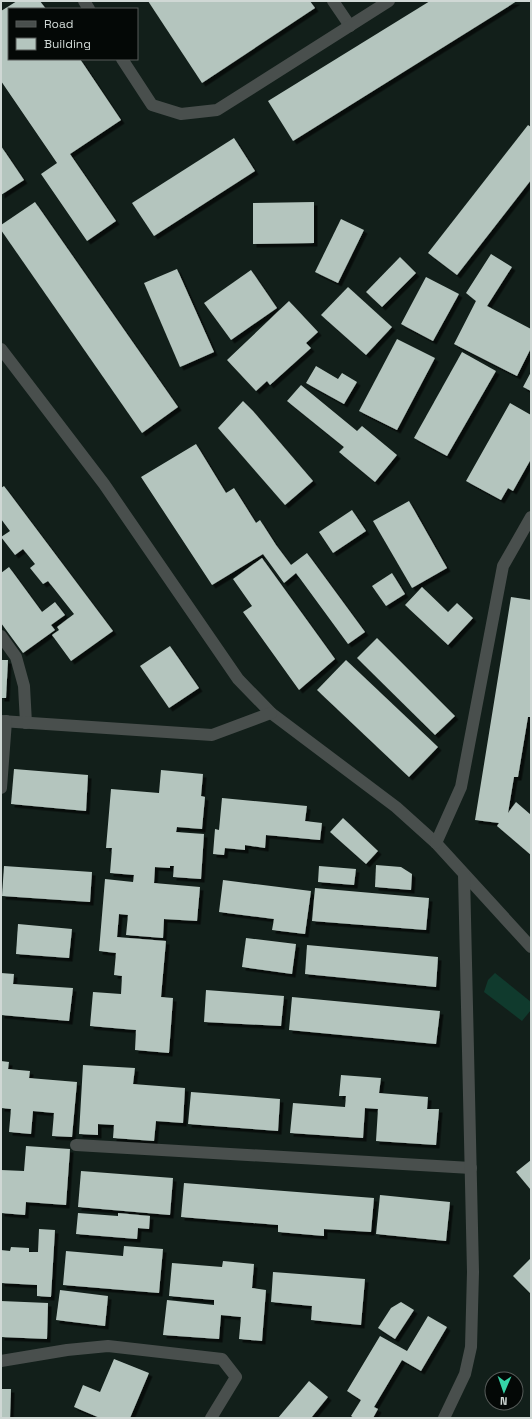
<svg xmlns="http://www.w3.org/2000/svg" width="532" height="1419" viewBox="0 0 532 1419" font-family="'Space Grotesk',sans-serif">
<defs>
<filter id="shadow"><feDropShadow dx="3.5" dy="3.5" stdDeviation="0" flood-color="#0009"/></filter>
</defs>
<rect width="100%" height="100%" fill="#121f1a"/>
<!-- green -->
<polygon fill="#103a2d" points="495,973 531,1002 531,1010 522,1021 484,992 488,980"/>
<!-- building -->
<g fill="#b4c5be" filter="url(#shadow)">
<polygon points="17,1 40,1 46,9 9,9 9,59 80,59 121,120 70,154 116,221 87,241 41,174 57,163 1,81 1,11"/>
<polygon points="148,1 310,1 315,8 202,83"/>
<polygon points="430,1 517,1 293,141 268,101"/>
<polygon points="528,125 531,127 531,180 457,275 428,253"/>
<polygon points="234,138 255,171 154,236 132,203"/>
<polygon points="1,146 24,180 1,195"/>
<polygon points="35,202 178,407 142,433 1,230 1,225"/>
<polygon points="314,202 314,243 253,244 253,203"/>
<polygon points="341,219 364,230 338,283 315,272"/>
<polygon points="491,254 512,267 487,306 531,329 531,348 517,376 454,344 476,301 466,293"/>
<polygon points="400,257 416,273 382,307 366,292"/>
<polygon points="177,269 214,352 180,367 144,283"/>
<polygon points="251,270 277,308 231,340 204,303"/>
<polygon points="426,277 459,294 433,341 401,324"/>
<polygon points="348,287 392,327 366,355 321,315"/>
<polygon points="289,301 318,332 306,343 311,348 270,385 267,381 256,391 227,360"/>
<polygon points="397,339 435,358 397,430 359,411"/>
<polygon points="462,352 496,371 447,456 414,438"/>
<polygon points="316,366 338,379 342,373 357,382 344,404 306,383"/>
<polygon points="531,372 531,391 523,387"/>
<polygon points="301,385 357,431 362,426 397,455 375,482 339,452 344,447 287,401"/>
<polygon points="243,401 253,411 313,481 285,505 218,428"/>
<polygon points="510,403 531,415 531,459 513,491 508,488 501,500 466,481"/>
<polygon points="196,444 226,493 234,488 256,523 260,520 276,545 291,565 307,553 365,632 348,644 296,573 284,583 263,554 212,585 141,477"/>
<polygon points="4,486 113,631 71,661 52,635 59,630 57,627 74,614 48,581 43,584 30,568 35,564 23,549 15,555 1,537 10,531 1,519 1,488"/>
<polygon points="409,501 447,568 412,588 373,521"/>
<polygon points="352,510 366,531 333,553 319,532"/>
<polygon points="262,558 335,659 299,690 243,612 252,606 233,579"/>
<polygon points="9,567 42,612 55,602 65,615 51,625 55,630 23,653 1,623 1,573"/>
<polygon points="392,573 405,594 386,606 372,586"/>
<polygon points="422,587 448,612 457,603 473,618 448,645 405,605"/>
<polygon points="511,597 531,600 531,717 528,717 518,777 514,777 508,813 516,802 531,815 531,855 497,826 499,823 475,820"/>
<polygon points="377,638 455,716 435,735 357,658"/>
<polygon points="170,646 199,688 169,708 140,666"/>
<polygon points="1,660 8,660 6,698 1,698"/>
<polygon points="346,660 438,747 409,777 317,690"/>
<polygon points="14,769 88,775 86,811 11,804"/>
<polygon points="161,770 203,774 201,796 205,797 202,829 177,827 176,832 204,834 201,879 173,877 174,866 170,866 170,868 155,867 154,883 200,887 197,921 164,919 163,938 126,935 128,915 119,914 117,937 166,941 161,997 173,998 169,1053 135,1050 136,1030 90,1026 93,992 121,994 122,976 114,975 116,953 99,951 105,879 133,882 134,875 110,873 112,848 106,848 111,789 159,793"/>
<polygon points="222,798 307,806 305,821 322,823 320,840 266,835 265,848 245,845 245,850 225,848 224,855 213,854 215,829 219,830"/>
<polygon points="343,818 378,851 366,864 330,832"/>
<polygon points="376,865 401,867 412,874 411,890 375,887"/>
<polygon points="4,866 92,872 90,902 2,896"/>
<polygon points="319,866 356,869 354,885 318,882"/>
<polygon points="223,880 311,891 305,934 272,930 274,919 219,912"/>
<polygon points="315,888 429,898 426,930 312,921"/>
<polygon points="18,924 72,929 69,958 16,954"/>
<polygon points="246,938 296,944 292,974 242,967"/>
<polygon points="307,945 438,957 436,987 305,974"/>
<polygon points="1,973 14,974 13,984 73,988 69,1021 1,1015"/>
<polygon points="206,990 284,996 281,1026 204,1022"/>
<polygon points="292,997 440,1011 436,1044 289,1030"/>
<polygon points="1,1061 9,1062 8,1069 30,1071 29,1078 77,1082 72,1137 52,1136 54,1113 33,1111 31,1134 9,1132 11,1109 1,1108"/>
<polygon points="83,1065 135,1068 133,1084 185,1088 183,1123 156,1121 154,1141 113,1138 114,1125 98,1124 98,1135 79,1134"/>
<polygon points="341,1075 381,1078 379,1093 428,1097 427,1109 439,1109 436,1145 376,1141 378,1109 365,1108 363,1138 290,1133 293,1103 345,1107 346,1096 339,1096"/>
<polygon points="191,1092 280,1099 278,1131 188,1124"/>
<polygon points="26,1146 70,1149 66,1205 26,1202 25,1215 1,1213 1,1170 24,1171"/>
<polygon points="531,1160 531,1190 516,1172"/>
<polygon points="81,1171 173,1178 170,1215 78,1207"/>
<polygon points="184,1183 374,1198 371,1232 324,1229 324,1236 278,1232 278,1225 181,1217"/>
<polygon points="380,1195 450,1202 446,1241 376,1234"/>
<polygon points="78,1213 118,1216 118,1213 150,1216 149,1229 138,1228 137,1239 76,1234"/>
<polygon points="39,1229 55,1230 51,1297 37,1296 37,1285 1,1283 1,1250 10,1251 11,1247 29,1248 29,1252 38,1252"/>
<polygon points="124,1246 163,1249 159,1293 63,1285 66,1251 123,1256"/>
<polygon points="531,1258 531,1294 513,1276"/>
<polygon points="223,1261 254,1264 252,1288 266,1290 262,1341 239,1339 241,1317 221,1315 219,1339 163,1335 167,1300 214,1305 214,1300 169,1296 172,1263 222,1267"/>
<polygon points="273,1272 365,1279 361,1325 311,1320 312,1306 271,1302"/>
<polygon points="60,1290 108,1296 105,1326 56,1320"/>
<polygon points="1,1301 48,1303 47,1339 1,1337"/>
<polygon points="401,1302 414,1310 395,1339 378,1328 391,1308"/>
<polygon points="428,1316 447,1327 421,1371 402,1360 374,1407 378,1409 373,1418 354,1418 351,1416 361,1400 347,1391 380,1336 407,1351"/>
<polygon points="114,1359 149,1373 130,1418 100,1418 74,1407 83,1385 100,1392"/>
<polygon points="309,1381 328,1397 311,1418 278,1418"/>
<polygon points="1,1389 11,1389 10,1418 1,1418"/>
</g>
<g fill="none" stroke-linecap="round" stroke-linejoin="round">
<!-- minor -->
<g stroke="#494f4d" stroke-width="12">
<polyline points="84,1 89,9"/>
<polyline points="333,1 350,26"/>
<polyline points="122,59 152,105 181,114 217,110 389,1"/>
<polyline points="1,349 104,484 238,679 271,713 396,807 436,843 531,947"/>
<polyline points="1,636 16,657 24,686 26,723"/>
<polyline points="1,721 212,735 271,713"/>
<polyline points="1,788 6,721"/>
<polyline points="436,843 461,787 503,566 531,517"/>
<polyline points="76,1145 471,1168"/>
<polyline points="1,1361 67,1350 108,1346 222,1359 236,1377 211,1418"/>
<polyline points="444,1418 465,1374 471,1347 473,1272 464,874"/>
</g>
</g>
<!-- border -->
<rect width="532" height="1419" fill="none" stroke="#d0d8d5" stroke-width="4"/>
<!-- legend -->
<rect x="8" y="8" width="130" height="52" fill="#040806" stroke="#565b59"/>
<rect x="16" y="21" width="20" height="6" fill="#494f4d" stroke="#565b59"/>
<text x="44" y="28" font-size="12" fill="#d0d8d5">Road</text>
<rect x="16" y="38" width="20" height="12" fill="#b4c5be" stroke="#565b59"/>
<text x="44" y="48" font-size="12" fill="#d0d8d5">Building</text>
<!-- north arrow -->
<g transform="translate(504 1391) rotate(182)"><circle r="19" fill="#040806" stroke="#565b59"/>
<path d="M0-3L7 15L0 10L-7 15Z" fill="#35d4a7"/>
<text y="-6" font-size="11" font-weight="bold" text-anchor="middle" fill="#d0d8d5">N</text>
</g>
</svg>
